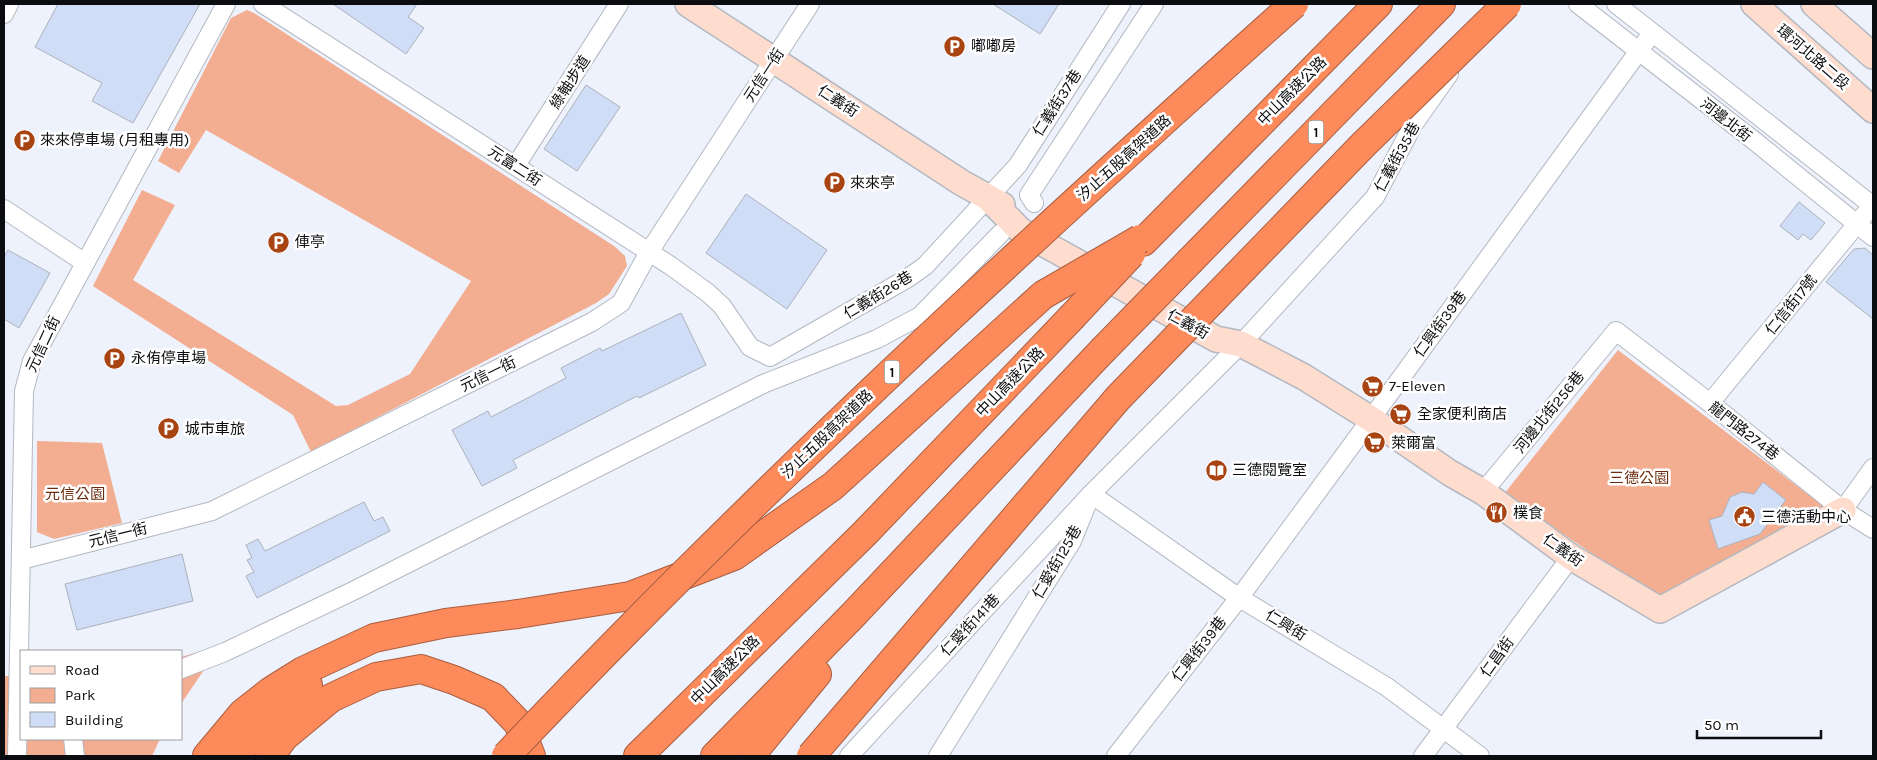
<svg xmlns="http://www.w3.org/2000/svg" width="1877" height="760" viewBox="0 0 1877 760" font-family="Karla,'Noto Sans TC',sans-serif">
<rect width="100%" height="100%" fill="#eef2fc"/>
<!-- green -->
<g fill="#f3ad91">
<polygon points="247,10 254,13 614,246 625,256 627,266 609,294 596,303 311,452 293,415 93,286 142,190 175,205 133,280 336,406 348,405 410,374 471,281 206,130 179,173 158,161 231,18"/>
<polygon points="1618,350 1830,511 1661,600 1504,494"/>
<polygon points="37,441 102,443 122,523 54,539 37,532"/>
<polygon points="220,646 181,704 181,657"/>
<polygon points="4,676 21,676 21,739 160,739 152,756 4,756"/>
</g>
<!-- building -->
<g fill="#cfddf6" stroke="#adb1ba">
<polygon points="58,4 200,4 133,123 92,101 102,83 35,47"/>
<polygon points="333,4 417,4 408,17 424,28 406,54"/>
<polygon points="993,4 1059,4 1040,34"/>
<polygon points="586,85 620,107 577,171 544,149"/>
<polygon points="746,194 827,250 787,309 706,253"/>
<polygon points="1799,202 1825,223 1811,240 1803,234 1798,240 1780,226"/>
<polygon points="1865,248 1873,255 1873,319 1826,282 1854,249"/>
<polygon points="8,250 50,273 19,328 4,319 4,257"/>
<polygon points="681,313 706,365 639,398 637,396 513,460 517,468 482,486 452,430 488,411 491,417 566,378 561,368 600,348 602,351"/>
<polygon points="1763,482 1786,500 1760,534 1718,549 1709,520 1722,516 1730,497 1742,492 1754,494"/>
<polygon points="364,502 374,521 383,517 390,531 257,598 246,576 254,572 247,560 252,558 246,545 258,539 265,551"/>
<polygon points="182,554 193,601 77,630 65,584"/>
</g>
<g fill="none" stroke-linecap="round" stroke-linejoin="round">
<defs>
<g id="street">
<polyline points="263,4 671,266 708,293 722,306 750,347 770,357 908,278 925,266 1018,165 1121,4"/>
<polyline points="1578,4 1752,139 1873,237"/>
<polyline points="1616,4 1873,206"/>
<polyline points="4,14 9,4"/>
<polyline points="520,159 619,4"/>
<polyline points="1034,203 1029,195 1154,4"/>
<polyline points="4,209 85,263"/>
<polyline points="1710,403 1865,214"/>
<polyline points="1483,492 1616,331 1710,403 1843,510 1873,529"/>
<polyline points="1843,510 1873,468"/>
<polyline points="21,560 212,511 592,322 621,303 649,252 810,4"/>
<polyline points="181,669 225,652 355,590 763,384 877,339 920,316 1001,233"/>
<polyline points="73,739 75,756"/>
<polyline points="17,756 24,391 32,361 226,4"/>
<polyline points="849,756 1091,494 1238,597 1387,687 1480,756"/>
<polyline points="938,756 1072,541 1091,494 1241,344 1375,197 1413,125 1449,74"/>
<polyline points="1116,756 1242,594 1371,419 1652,33"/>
<polyline points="1423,756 1571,557"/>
</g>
<g id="secondary">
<polyline points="688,4 962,183 1002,205"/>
<polyline points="1754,4 1873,110"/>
<polyline points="1814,4 1873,56"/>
<polyline points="989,199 1021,231 1216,339 1241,344 1304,377 1371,419 1450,473 1483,492 1571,557 1660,610 1843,510"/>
</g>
<g id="highway">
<polyline points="1143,242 1378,4"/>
<polyline points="1191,260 1441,4"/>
<polyline points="207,756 243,713 271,691 303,671 374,638 446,623 518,614 630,596 734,556 833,486 1043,295"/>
<path d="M237,756C256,728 282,706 308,685"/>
<polyline points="270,756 284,737 331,698 376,677 421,669 454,680 493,697 518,723 531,756"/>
<polyline points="638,756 865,533 1071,318"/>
<polyline points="715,756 854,614 1102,351"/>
<polyline points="750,756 817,674"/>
</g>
</defs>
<!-- street casing -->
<use href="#street" stroke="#b3b8c1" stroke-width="20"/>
<!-- secondary casing -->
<use href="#secondary" stroke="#b3b8c1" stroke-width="28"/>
<!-- highway casing -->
<use href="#highway" stroke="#a95e41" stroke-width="30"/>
<!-- street -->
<use href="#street" stroke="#fff" stroke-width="18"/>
<!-- secondary -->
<use href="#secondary" stroke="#fedcce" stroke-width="25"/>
<!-- highway -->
<use href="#highway" stroke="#fd8a5b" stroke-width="28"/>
<defs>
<g id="highway-bridge">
<polyline points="1043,295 1140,239"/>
<polyline points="1071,318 1131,254"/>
<polyline points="1102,351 1191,260"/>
<path d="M506,756C756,492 1023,246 1294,4"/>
<polyline points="811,756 1118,398 1362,146 1507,4"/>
</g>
</defs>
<!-- highway-bridge casing -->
<use href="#highway-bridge" stroke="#a95e41" stroke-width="30" stroke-linecap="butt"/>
<!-- highway-bridge -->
<use href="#highway-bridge" stroke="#fd8a5b" stroke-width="28"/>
</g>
<!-- icons -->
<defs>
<symbol id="parking-disc" viewBox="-11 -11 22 22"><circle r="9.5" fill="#a84412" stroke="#fff"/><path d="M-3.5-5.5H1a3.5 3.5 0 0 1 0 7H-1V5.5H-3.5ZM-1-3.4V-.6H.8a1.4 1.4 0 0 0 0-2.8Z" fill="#fff"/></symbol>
<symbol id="supermarket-disc" viewBox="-11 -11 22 22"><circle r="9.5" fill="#a84412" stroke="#fff"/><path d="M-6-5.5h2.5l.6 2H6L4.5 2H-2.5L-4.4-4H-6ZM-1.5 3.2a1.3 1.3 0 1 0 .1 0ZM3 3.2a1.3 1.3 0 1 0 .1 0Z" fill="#fff"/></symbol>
<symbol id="library-disc" viewBox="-11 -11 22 22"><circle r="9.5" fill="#a84412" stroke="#fff"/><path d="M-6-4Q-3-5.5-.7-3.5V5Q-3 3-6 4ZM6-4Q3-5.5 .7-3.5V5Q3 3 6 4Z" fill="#fff"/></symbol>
<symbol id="restaurant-disc" viewBox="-11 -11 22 22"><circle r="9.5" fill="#a84412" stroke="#fff"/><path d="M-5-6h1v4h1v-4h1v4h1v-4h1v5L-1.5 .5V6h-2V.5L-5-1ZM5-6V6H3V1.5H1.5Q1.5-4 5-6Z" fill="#fff"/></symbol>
<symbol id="civic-disc" viewBox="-11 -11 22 22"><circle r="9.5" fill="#a84412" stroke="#fff"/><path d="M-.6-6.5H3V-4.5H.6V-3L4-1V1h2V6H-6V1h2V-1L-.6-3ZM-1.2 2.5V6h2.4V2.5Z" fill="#fff"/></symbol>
</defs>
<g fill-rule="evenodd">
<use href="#parking-disc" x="942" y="34" width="25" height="25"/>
<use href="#parking-disc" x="12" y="128" width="25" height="25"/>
<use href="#parking-disc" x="822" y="170" width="25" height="25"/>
<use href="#parking-disc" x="266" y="230" width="25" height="25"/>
<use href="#parking-disc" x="102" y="346" width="25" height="25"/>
<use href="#supermarket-disc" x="1360" y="374" width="25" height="25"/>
<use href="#supermarket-disc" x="1388" y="402" width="25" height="25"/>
<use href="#parking-disc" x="156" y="416" width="25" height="25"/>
<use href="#supermarket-disc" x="1362" y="430" width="25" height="25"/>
<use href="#library-disc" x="1204" y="458" width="25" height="25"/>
<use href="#restaurant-disc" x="1484" y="500" width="25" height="25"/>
<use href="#civic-disc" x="1732" y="504" width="25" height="25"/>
</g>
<g text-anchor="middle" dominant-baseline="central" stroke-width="5" stroke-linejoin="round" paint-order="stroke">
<!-- shield labels -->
<g fill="#fff" stroke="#555658" stroke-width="1">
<rect x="1308.5" y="120.5" width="15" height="23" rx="4"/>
<rect x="884.5" y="360.5" width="15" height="23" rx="4"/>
</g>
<g font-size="14" font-weight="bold" fill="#0c0d10">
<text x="1316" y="132">1</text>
<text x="892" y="372">1</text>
</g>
<!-- poi labels -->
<g font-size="15" fill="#0c0d10" stroke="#fff" text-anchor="start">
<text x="971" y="46">嘟嘟房</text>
<text x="40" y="140">來來停車場 (月租專用)</text>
<text x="850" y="183">來來亭</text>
<text x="295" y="242">俥亭</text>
<text x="131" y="358">永侑停車場</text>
<text x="1389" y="386">7-Eleven</text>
<text x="1417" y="414">全家便利商店</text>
<text x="185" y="429">城市車旅</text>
<text x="1391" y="443">萊爾富</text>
<text x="1232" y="470">三德閱覽室</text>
<text x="1513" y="513">樸食</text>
<text x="1761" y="517">三德活動中心</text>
</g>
<!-- street labels -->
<g font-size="15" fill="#0c0d10" stroke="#fff">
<text transform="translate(1813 57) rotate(41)">環河北路二段</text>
<text transform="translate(764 75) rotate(-57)">元信一街</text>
<text transform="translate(570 82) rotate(-57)">綠軸步道</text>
<text transform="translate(1292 91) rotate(-45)">中山高速公路</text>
<text transform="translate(838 101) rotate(33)">仁義街</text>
<text transform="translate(1057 103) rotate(-57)">仁義街37巷</text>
<text transform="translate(1726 120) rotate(38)">河邊北街</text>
<text transform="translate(1397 157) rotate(-61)">仁義街35巷</text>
<text transform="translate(1124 158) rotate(-42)">汐止五股高架道路</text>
<text transform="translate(515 166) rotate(33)">元富二街</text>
<text transform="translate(878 295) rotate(-31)">仁義街26巷</text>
<text transform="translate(1791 305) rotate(-51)">仁信街17號</text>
<text transform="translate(1188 324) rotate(29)">仁義街</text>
<text transform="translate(1440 324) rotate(-54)">仁興街39巷</text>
<text transform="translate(43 344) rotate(-65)">元信二街</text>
<text transform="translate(488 374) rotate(-26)">元信一街</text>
<text transform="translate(1010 382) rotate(-46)">中山高速公路</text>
<text transform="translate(1549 412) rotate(-51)">河邊北街256巷</text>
<text transform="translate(1744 431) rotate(38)">龍門路274巷</text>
<text transform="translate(827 434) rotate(-44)">汐止五股高架道路</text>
<text transform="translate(118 535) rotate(-14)">元信一街</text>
<text transform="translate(1563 550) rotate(35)">仁義街</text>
<text transform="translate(1057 562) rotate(-60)">仁愛街125巷</text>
<text transform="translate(970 625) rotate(-47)">仁愛街141巷</text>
<text transform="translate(1286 625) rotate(31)">仁興街</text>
<text transform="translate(1199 649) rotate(-52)">仁興街39巷</text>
<text transform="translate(1497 657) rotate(-54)">仁昌街</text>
<text transform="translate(725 670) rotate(-45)">中山高速公路</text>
</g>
<!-- park labels -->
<g font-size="15" fill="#6c2c0e" stroke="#fff">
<text x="1639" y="478">三德公園</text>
<text x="75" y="494">元信公園</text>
</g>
</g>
<!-- border -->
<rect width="1877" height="760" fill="none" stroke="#0c0d10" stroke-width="10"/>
<!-- legend -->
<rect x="20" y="650" width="162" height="90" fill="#ffffff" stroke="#9e9e9f"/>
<rect x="30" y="666" width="25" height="8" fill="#fedcce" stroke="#9e9e9f"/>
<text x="65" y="675" font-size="15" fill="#0c0d10">Road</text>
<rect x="30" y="688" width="25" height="15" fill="#f3ad91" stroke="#9e9e9f"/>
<text x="65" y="700" font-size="15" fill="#0c0d10">Park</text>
<rect x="30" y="712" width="25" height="15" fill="#cfddf6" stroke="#9e9e9f"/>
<text x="65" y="725" font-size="15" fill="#0c0d10">Building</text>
<!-- scale -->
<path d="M1697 730v8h124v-8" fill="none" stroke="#0c0d10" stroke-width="2.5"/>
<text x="1704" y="730" font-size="15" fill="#0c0d10" stroke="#ffffff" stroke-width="4" paint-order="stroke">50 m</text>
</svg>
